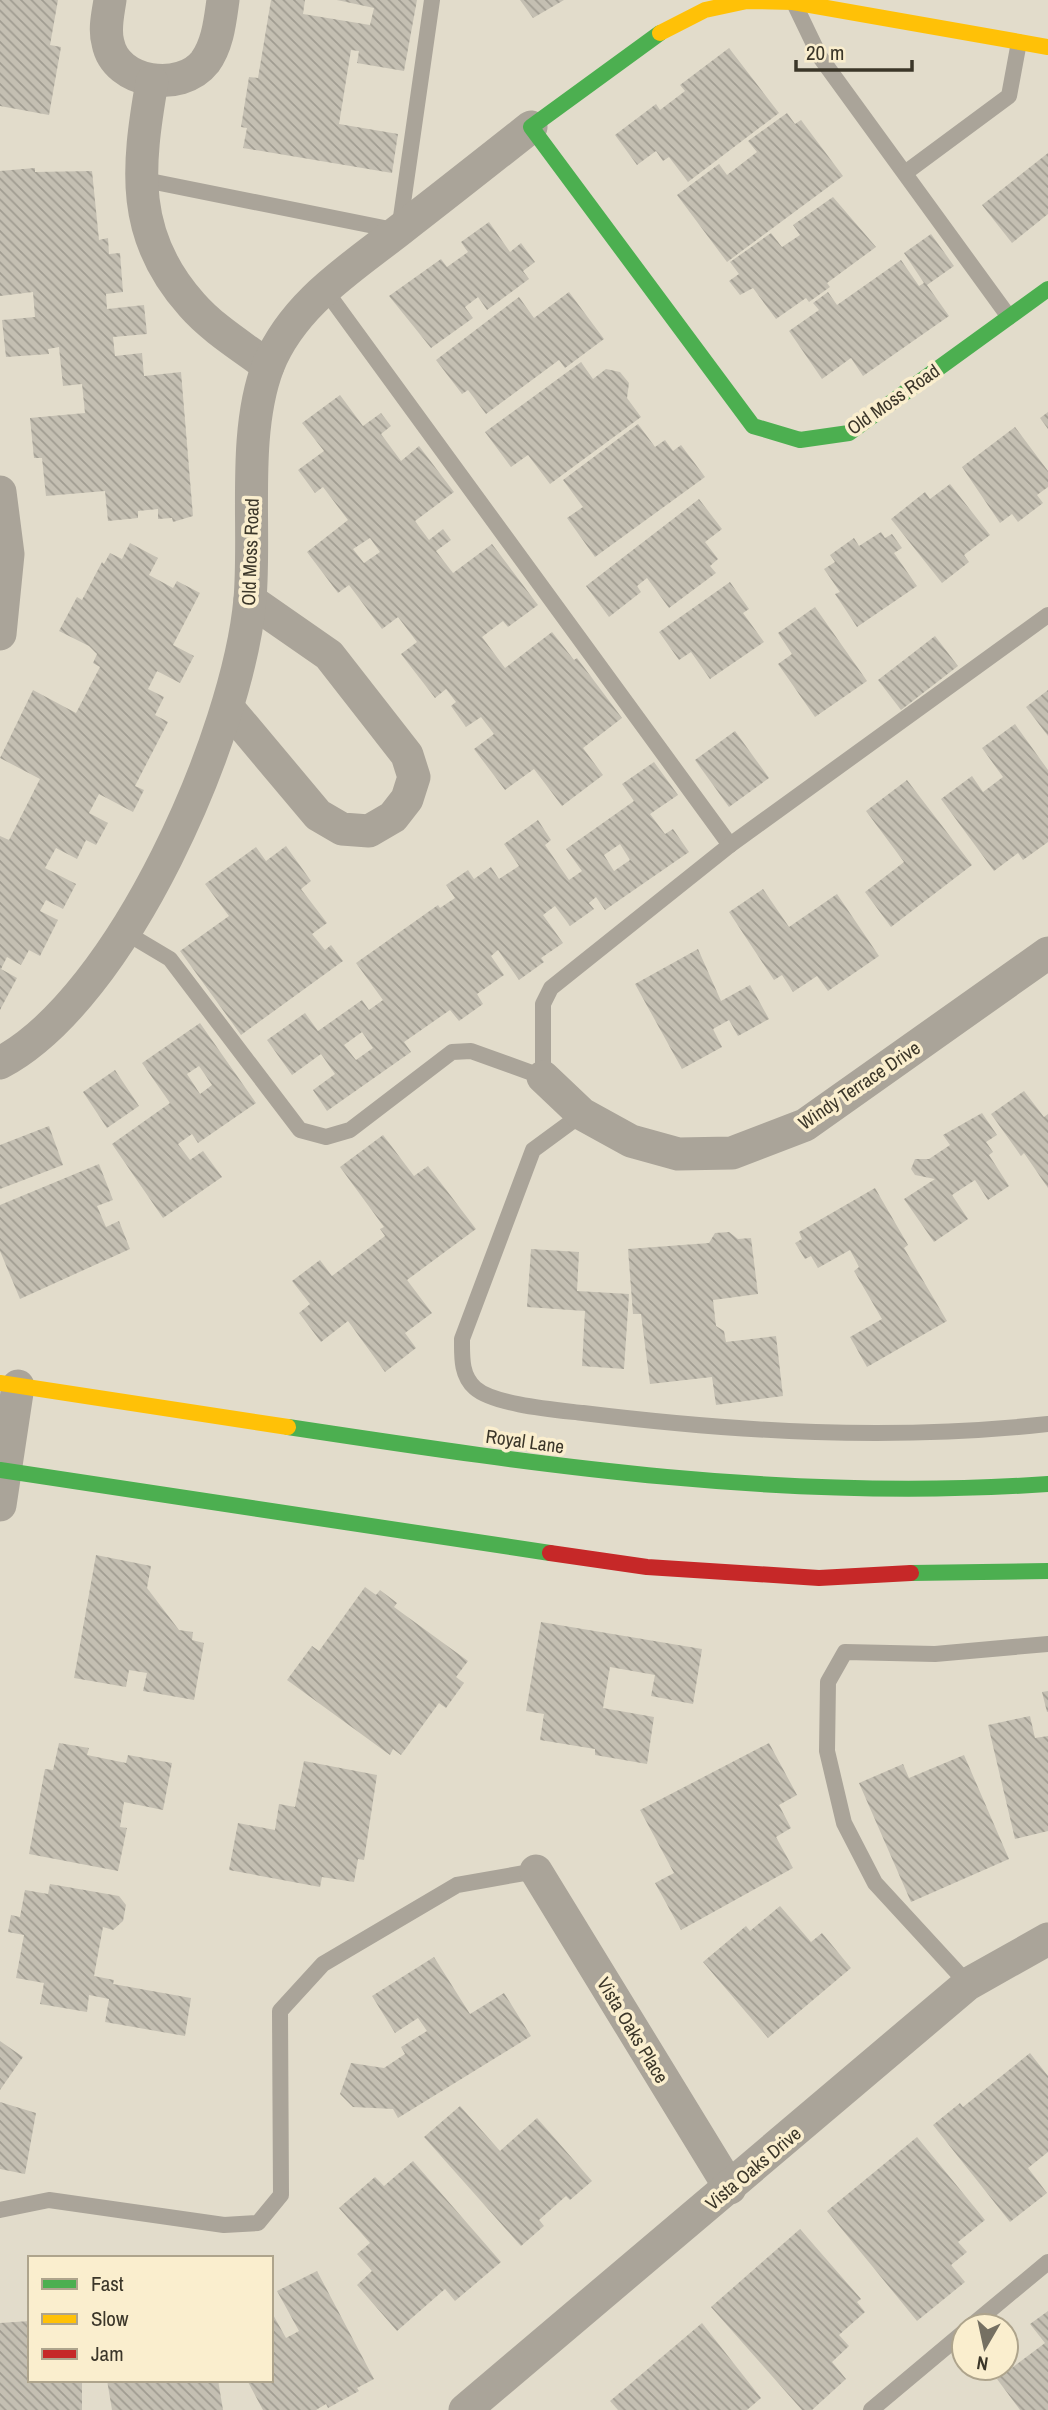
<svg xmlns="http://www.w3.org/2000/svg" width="1048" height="2410" viewBox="0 0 1048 2410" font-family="'Archivo Narrow',sans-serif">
<defs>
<pattern id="building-back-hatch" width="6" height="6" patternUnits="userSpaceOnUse" patternTransform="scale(1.75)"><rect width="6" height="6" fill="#c4bfb2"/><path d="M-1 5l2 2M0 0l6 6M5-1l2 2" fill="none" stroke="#a09c91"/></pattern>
</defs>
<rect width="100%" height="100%" fill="#e2dccb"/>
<!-- building -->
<g fill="url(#building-back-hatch)" fill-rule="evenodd">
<polygon points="0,0 58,0 50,45 61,47 49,115 0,106"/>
<polygon points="271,0 305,0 303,14 370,25 374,8 337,0 417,0 404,71 357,63 359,51 351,50 339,124 398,134 392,173 243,148 247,128 241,127 249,77 258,78"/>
<polygon points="520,0 564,0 533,18"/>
<polygon points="729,48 779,113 688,182 669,157 663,161 656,151 637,165 615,135 656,104 660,110 685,91 680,85"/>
<polygon points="787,113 795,124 801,120 843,176 727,262 677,195 719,164 727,175 757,152 748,141"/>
<polygon points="1048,153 1048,214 1012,243 982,205"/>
<polygon points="35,168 35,172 92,171 99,240 108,238 109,254 120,253 123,292 106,294 107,309 144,305 147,334 113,337 115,356 142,353 144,376 181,372 193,516 173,522 172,518 158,519 158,509 138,511 138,518 108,521 105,491 46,496 42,458 34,458 30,418 85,413 82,384 63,386 59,347 48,349 49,354 6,357 2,320 35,317 33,292 0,296 0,171"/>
<polygon points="833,197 876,247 827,283 830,287 809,302 806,298 776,319 753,288 740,295 729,281 739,274 730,262 771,233 782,247 800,235 793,225"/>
<polygon points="489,222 510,252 521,243 535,262 523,271 529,279 487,310 478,297 465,307 473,318 431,348 389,296 441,259 447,267 468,252 461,242"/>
<polygon points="931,234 954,266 927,285 949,316 863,376 851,358 822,379 789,331 819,310 813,303 828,292 837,305 901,260 919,286 924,283 904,253"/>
<polygon points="569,292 604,339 565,368 559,360 486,414 468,390 462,394 436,360 519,297 534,318"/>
<polygon points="581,362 593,379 606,369 620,372 629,383 627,398 641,417 550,484 528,455 511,467 485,432"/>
<path d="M340,395L363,426L381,413L391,426L381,434L401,461L419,446L454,492L415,521L429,540L443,529L451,540L436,551L453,573L492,544L538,605L508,627L503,621L482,637L505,668L552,632L574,660L577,658L622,718L583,748L603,775L562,806L534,769L505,790L474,749L494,734L481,717L466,727L451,706L456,702L446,689L435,698L401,654L417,642L398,617L382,629L349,585L338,593L307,552L348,520L323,487L315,493L298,470L324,451L302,423ZM370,538L380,552L364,563L353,549Z"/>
<polygon points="1048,412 1048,429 1040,418"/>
<polygon points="638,424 655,447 665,440 673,451 681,445 705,477 595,557 567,518 583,507 563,480"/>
<polygon points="1015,427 1048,471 1048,487 1037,495 1043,503 1018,522 1012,514 1000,523 962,467"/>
<polygon points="950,484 990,535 964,555 969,562 942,583 891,519 925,492 930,499"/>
<polygon points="699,499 722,529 705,542 718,559 710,566 716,573 669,608 647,578 637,586 641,592 609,617 586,586"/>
<polygon points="881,532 885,538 892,534 902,548 894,553 917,586 857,627 835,594 840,592 824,569 835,562 830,555 854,538 859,546"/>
<polygon points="130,543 158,558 149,575 173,588 177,581 200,593 173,645 194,656 180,683 157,671 148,689 164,697 155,715 168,722 135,786 144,790 133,812 99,794 89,813 108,823 96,845 86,840 77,859 56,848 45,868 76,884 63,909 46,900 40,911 58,920 40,956 29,950 21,965 7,957 1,969 17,978 0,1010 0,836 9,840 40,779 0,758 33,690 76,713 100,667 93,663 97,654 89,646 59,631 77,597 82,600 102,562 104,564 110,553 122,559"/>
<polygon points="730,582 749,609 743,613 764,642 710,679 691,652 679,660 659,632"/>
<polygon points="815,607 867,681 815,717 778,664 792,654 778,633"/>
<polygon points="935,636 958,666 901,710 878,680"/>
<polygon points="1048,690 1048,736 1026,707"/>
<polygon points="1015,724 1048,770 1048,842 1023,860 1018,853 994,871 941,799 972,776 983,792 1003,777 982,748"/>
<polygon points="735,731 769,778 729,807 695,760"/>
<path d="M654,762L678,795L650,814L665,834L673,829L689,852L605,910L596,897L589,903L594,909L570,926L555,906L543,915L563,943L541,958L544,962L519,980L498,950L491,956L504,975L477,994L483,1004L459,1021L450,1010L404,1042L411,1052L327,1111L313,1090L335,1074L321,1054L292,1075L267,1040L305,1013L318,1031L362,1000L369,1010L383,1000L356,963L438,905L440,908L455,898L446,885L468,870L474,879L491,867L499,879L519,866L504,844L538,820L551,840L545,845L569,880L582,871L566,849L634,801L622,784ZM620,844L630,860L614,871L604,855ZM362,1032L373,1048L356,1060L344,1045Z"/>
<polygon points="907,780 972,865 891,927 865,892 904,862 866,811"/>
<polygon points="286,846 311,881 301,889 327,923 312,934 325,950 331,945 343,961 241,1035 180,951 229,916 205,884 256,847 266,861"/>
<polygon points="763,889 789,927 837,894 879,956 828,991 817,976 793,992 782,975 774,980 729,912"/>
<polygon points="698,949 721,1001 750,985 769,1019 738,1036 729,1020 713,1029 722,1047 682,1069 635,984"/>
<path d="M200,1023L256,1103L198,1143L192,1134L178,1144L190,1160L203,1151L222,1177L163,1218L112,1144L170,1103L142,1063ZM199,1066L212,1085L200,1094L187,1074Z"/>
<polygon points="115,1070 139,1106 107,1128 83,1092"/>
<polygon points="1024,1091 1044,1117 1048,1114 1048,1188 1024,1153 1021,1156 991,1114"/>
<polygon points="982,1113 997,1135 986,1142 993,1152 989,1155 1009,1186 988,1200 975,1180 952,1195 968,1219 934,1242 904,1199 935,1179 915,1175 911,1169 915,1159 929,1159 950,1145 943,1135"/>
<polygon points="49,1126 63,1165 0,1189 0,1145"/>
<polygon points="383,1135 414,1176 428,1166 476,1229 407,1280 432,1313 405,1333 416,1348 385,1372 348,1321 321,1342 299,1313 310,1304 292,1281 320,1260 332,1276 385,1236 380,1229 384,1227 340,1167"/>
<polygon points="99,1164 113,1200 97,1206 106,1227 119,1221 130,1249 20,1299 0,1251 0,1205"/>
<polygon points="875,1188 908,1245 904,1248 947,1321 867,1367 850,1337 882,1319 854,1271 859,1267 850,1250 818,1268 811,1256 805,1259 795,1243 802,1239 799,1232"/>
<polygon points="729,1232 738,1239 751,1238 758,1294 713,1300 716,1326 724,1331 726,1342 776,1336 783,1396 716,1405 712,1377 650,1384 641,1314 633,1314 628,1249 709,1243 715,1233"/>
<polygon points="531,1249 579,1252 577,1291 629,1294 624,1369 582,1366 585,1311 527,1307"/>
<polygon points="96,1555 151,1566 147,1588 179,1630 193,1632 192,1640 204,1643 194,1700 143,1691 147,1673 129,1670 126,1687 74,1678"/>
<polygon points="365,1587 376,1595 380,1590 397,1603 394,1607 468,1661 456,1677 464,1683 446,1708 439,1703 401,1755 393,1749 390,1755 287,1680 312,1646 319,1651"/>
<polygon points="541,1622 702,1649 693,1704 651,1696 655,1675 610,1667 603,1708 654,1717 647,1764 595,1755 595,1749 540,1740 544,1714 526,1711"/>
<polygon points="1048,1691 1048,1712 1047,1712 1042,1692"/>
<polygon points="1030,1716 1035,1738 1048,1736 1048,1831 1015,1839 988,1725"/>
<polygon points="59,1743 89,1748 87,1755 126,1763 128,1755 172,1763 163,1810 124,1802 120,1827 127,1828 118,1871 29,1854 45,1769 53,1770"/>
<polygon points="769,1743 797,1795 779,1805 791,1828 776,1837 793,1868 681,1930 655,1883 674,1873 640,1810"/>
<polygon points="964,1755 1009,1859 911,1902 859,1783 903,1764 909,1778"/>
<polygon points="304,1761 377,1775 364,1860 358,1859 354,1882 322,1877 320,1887 229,1870 238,1823 275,1830 279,1804 295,1807"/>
<polygon points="50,1884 119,1896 126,1905 123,1921 113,1930 103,1927 94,1976 114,1980 113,1984 191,1998 185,2036 105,2022 109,1999 89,1995 87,2012 40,2004 44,1983 16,1978 24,1935 8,1932 11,1915 20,1917 25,1890 48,1894"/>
<polygon points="780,1906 811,1942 822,1933 851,1968 768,2038 703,1962 746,1926 750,1931"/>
<polygon points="434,1957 470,2014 504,1993 531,2036 398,2118 393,2109 353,2107 340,2094 351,2063 384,2068 405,2054 401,2047 427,2031 418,2018 395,2033 372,1996"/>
<polygon points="0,2041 23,2057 0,2090"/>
<polygon points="1030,2053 1048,2076 1048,2152 1028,2168 1047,2193 1010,2222 933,2125 960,2103 963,2107"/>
<polygon points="0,2102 36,2113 25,2174 0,2169"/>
<polygon points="460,2106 500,2151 537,2118 592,2181 570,2200 566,2196 539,2220 544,2226 521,2246 424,2137"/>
<polygon points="917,2137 985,2220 958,2242 967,2252 951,2265 965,2282 917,2321 827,2211"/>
<polygon points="413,2161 501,2262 455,2301 445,2289 397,2331 357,2285 372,2271 357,2254 370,2243 339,2208 375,2177 384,2186"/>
<polygon points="800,2229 861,2299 857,2302 865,2312 839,2335 849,2346 832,2362 846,2379 812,2410 802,2410 711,2307"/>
<polygon points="317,2271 374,2379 357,2388 359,2391 328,2408 326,2404 316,2410 263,2410 247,2380 271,2380 271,2311 286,2338 299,2331 277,2291"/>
<polygon points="1048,2311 1048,2410 1020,2410 997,2379 1045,2343 1030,2324"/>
<polygon points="30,2321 30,2380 82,2380 82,2410 0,2410 0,2323"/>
<polygon points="702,2323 761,2398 747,2410 618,2410 610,2401"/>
<polygon points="107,2380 218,2380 223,2410 112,2410"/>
</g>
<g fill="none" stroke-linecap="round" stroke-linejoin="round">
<!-- lane -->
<g stroke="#aaa499" stroke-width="16">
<polyline points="795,5 820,57 1009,317"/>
<polyline points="905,173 1009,96 1019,42"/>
<polyline points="140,179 399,231 432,0"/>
<polyline points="323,287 730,845"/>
<polyline points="123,931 170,959 300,1130 326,1137 350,1130 452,1052 471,1051 543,1077 543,1004 551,988 730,845 1048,615"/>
<path d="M582,1114L533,1150L462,1339C462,1358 461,1375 475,1388C494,1405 558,1410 583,1413C738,1432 893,1441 1048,1424"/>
<polyline points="968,1984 875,1883 844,1823 827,1751 828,1682 845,1652 935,1654 1048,1644"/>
<polyline points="0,2210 49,2200 224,2225 258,2223 281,2195 280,2011 323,1964 457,1885 536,1871"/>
<polyline points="971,2326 1048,2262"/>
<polyline points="871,2410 964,2332"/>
</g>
<!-- street -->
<g stroke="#aaa499" stroke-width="33">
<path d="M110,0C108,14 104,29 108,43C116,84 181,93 205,62C218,44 220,21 223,0"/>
<path d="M152,82C137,168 130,236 192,305C213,329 243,347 268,366"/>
<polyline points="0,492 8,554 0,634"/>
<polyline points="229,709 318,815 342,829 369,831 393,817 407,799 414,777 407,755 329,655 250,600"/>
<path d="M0,1063C123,998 238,734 250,599C256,528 242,434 268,366C293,304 350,269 401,229C445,195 488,161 531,127"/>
<polyline points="543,1077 582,1114 631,1141 678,1154 732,1153 805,1125 1048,953"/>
<polyline points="0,1505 18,1386"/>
<polyline points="536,1871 730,2188"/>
<polyline points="465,2410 968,1984 1048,1939"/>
</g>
<!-- fast -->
<g stroke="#4caf50" stroke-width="16">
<polyline points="660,33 531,127 753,426 800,440 849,433 1048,289"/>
<path d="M288,1427C545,1466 787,1502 1048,1484"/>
<polyline points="0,1470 550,1553"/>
<polyline points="911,1573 1048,1571"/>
</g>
<!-- slow -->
<g stroke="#ffc107" stroke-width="16">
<polyline points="660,33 705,10 747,1 793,2 1048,47"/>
<polyline points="0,1383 288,1427"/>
</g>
<!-- jam -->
<polyline stroke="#c62828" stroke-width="16" points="550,1553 647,1567 819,1578 911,1573"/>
</g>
<g text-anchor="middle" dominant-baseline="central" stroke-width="7" stroke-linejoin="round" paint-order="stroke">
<!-- street labels -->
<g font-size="19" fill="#3b3629" stroke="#faeece">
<text transform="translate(893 399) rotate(-35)">Old Moss Road</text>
<text transform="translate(250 552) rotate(-88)">Old Moss Road</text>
<text transform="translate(859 1085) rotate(-34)">Windy Terrace Drive</text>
<text transform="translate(525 1441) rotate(8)">Royal Lane</text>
<text transform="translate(633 2030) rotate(59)">Vista Oaks Place</text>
<text transform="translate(753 2168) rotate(-40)">Vista Oaks Drive</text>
</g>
</g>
<!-- legend -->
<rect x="28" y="2256" width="245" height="126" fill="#faeece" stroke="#aea48c" stroke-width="2"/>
<rect x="42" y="2279" width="35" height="10" fill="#4caf50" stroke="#aea48c" stroke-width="2"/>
<text x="91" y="2291" font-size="21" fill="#3b3629">Fast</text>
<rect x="42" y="2314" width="35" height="10" fill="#ffc107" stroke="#aea48c" stroke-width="2"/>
<text x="91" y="2326" font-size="21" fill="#3b3629">Slow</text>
<rect x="42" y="2349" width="35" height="10" fill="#c62828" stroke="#aea48c" stroke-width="2"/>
<text x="91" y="2361" font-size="21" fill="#3b3629">Jam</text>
<!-- north arrow -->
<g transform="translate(985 2347) rotate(189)"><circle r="33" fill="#faeece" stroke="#aea48c" stroke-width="2"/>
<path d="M0-5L12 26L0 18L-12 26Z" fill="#757062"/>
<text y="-10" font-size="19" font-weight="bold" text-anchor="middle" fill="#3b3629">N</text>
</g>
<!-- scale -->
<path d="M796 60v10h116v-10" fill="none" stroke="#3b3629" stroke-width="3.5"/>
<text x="806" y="60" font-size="21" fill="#3b3629" stroke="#faeece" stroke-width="5" paint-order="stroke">20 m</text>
</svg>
